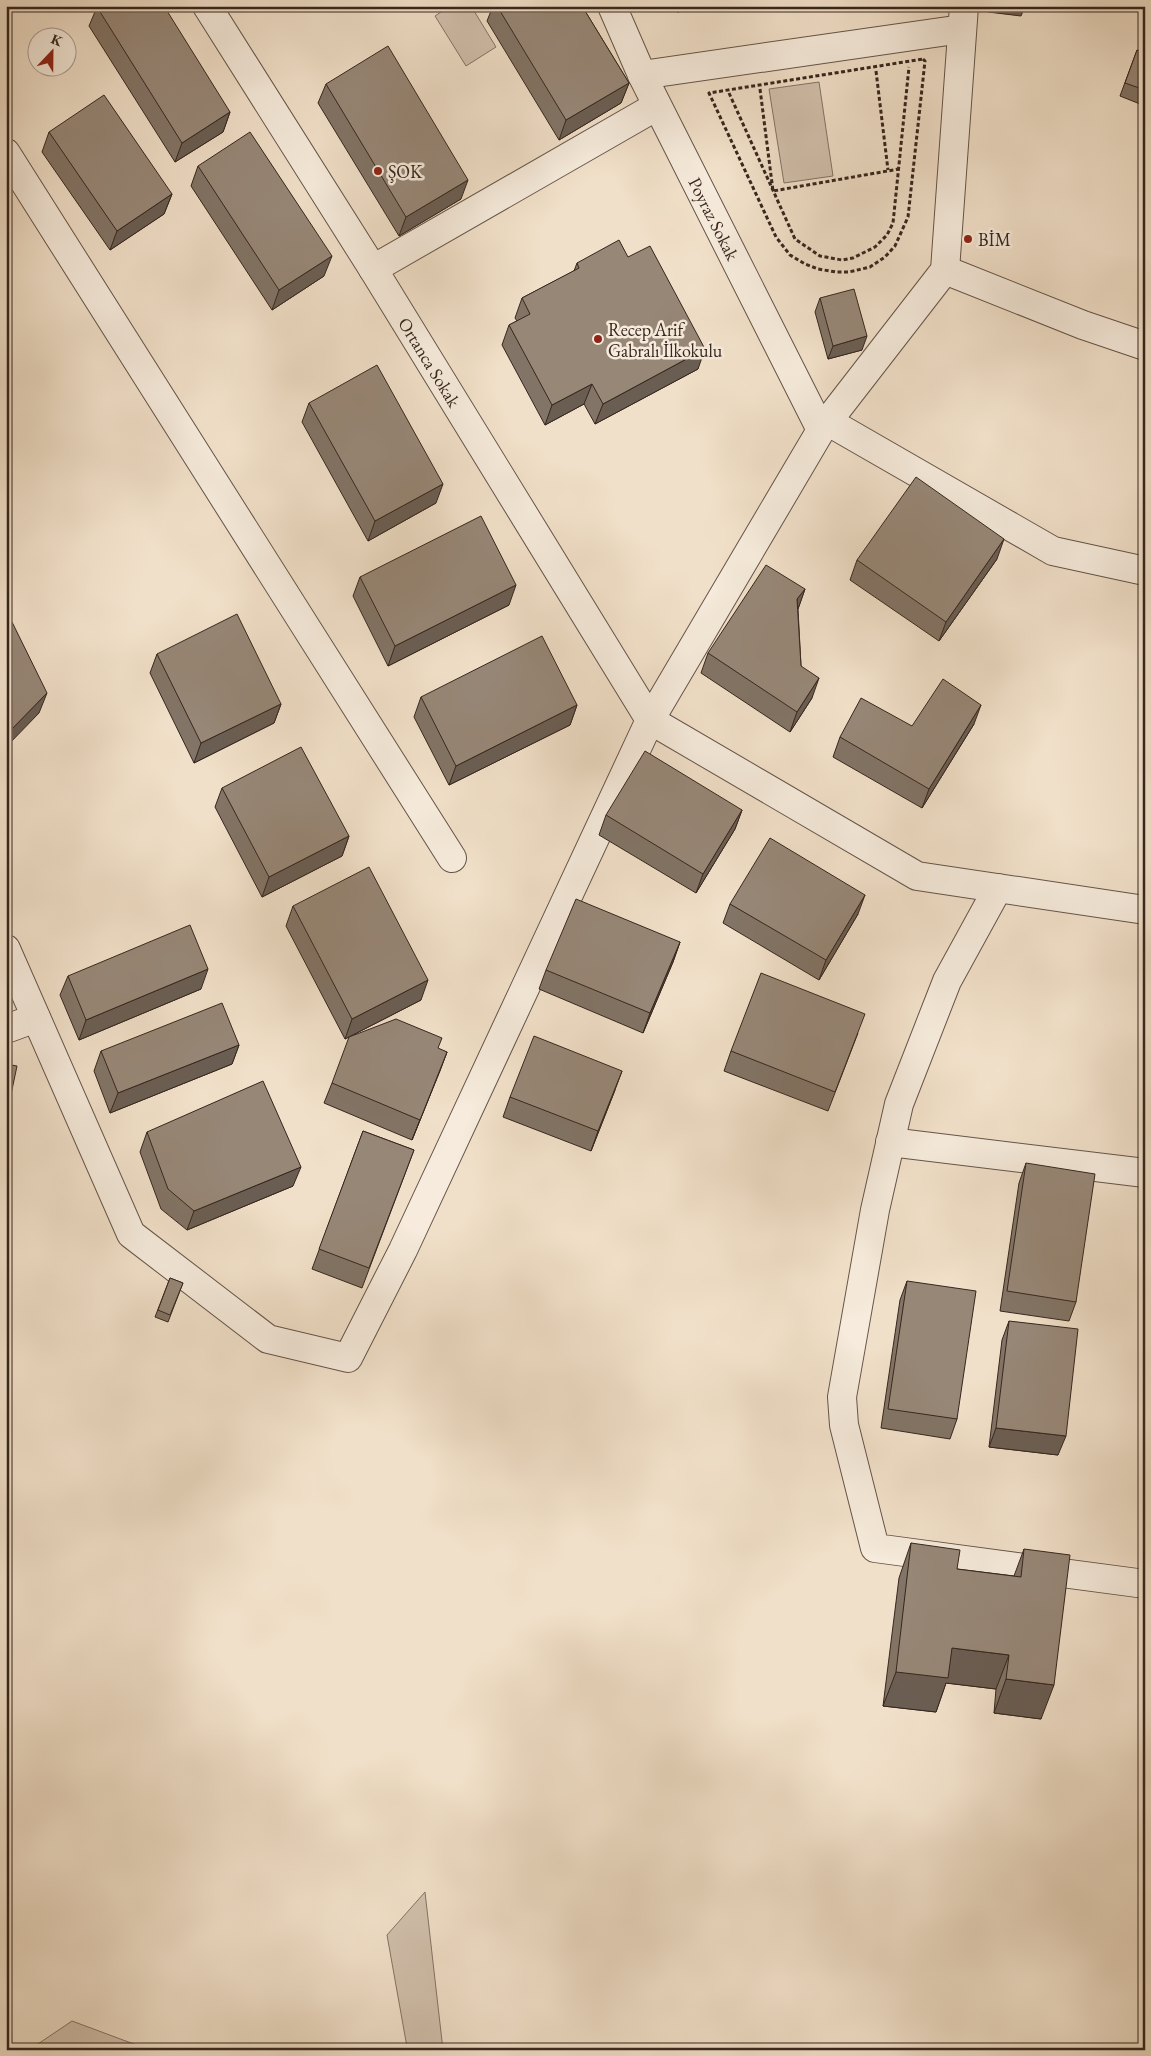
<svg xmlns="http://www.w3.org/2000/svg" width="1151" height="2056" viewBox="0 0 1151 2056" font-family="'EB Garamond',serif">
<rect width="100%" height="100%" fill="#f1e0c9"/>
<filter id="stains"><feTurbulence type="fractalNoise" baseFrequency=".004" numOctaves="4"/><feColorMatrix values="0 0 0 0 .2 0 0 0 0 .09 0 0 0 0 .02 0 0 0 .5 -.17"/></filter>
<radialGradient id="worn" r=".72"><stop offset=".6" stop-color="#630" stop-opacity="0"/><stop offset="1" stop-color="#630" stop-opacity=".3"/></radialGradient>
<!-- green -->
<g fill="#d1c0ac" stroke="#847365">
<polygon points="450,6 471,6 496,47 466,66 435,16"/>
<polygon points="819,82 833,176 784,183 769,89"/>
<polygon points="425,1892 443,2050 393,2050 407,2047 387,1935"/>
<polygon points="72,2021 150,2050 29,2050"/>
</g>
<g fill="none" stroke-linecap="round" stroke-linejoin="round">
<defs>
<g id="minor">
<path id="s1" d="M207,6L373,269L650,720L917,876L1145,910"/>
<path id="s2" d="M612,6L642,75L821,430"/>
<polyline points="642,75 962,29"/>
<polyline points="6,153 452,858"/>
<polyline points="373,269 657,106"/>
<polyline points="945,270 1083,325 1145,346"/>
<polyline points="827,421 1053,551 1145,571"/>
<polyline points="998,888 947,981 899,1104 875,1210 842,1397 844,1425 875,1548 1145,1584"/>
<polyline points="6,949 131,1234 268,1339 348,1358 403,1250 650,720 821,430 945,270 964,6"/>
<polyline points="6,1029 36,1018"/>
<polyline points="890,1142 1145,1173"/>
</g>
</defs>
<!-- minor casing -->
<use href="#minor" stroke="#655449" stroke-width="30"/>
<!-- path -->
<g stroke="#36261e" stroke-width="3" stroke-dasharray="4 2.5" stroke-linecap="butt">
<polygon points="923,59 925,61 908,217 895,246 885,257 870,267 849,272 836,272 818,269 805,264 790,255 776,237 709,93"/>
<polyline points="876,71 888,170"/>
<polyline points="760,89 773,191 899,169"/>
<polyline points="729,93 795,239 820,256 842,260 853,258 875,247 887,235 893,223 909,67"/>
</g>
<!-- minor -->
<use href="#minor" stroke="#f6ebdc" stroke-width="28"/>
</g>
<!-- wall -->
<g fill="#827466" stroke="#36261e">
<polygon points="493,6 582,6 629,83 621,103 559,140 487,21"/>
<polygon points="676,6 708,6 677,12"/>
<polygon points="97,7 230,112 223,132 175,162 89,26"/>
<polygon points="1137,50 1145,53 1145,106 1120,96"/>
<polygon points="326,84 461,199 399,236 318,103"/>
<polygon points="49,132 172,194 164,214 110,250 42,152"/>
<polygon points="198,166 324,276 272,310 191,186"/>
<polygon points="628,257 698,369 595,424 584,404 545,425 502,345 509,325 517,321 515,318 522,298 574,271 577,263"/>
<polygon points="820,298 862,350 828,359 815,312"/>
<polygon points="309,403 436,503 368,541 302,422"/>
<polygon points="997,559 939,641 850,580 857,560"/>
<polygon points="360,577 509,605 388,666 353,596"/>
<polygon points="805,589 798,609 801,666 812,698 790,732 701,673 708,653"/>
<polygon points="157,654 281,704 274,723 194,763 150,673"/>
<polygon points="421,697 577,705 570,725 449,785 414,717"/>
<polygon points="974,724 922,808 833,757 840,737 912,726"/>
<polygon points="222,788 349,836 342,856 262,897 215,807"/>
<polygon points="742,810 735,829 696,893 599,835 606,815"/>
<polygon points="730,904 858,914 819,980 723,923"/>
<polygon points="293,906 421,1000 345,1039 286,926"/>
<polygon points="680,942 673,962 643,1033 539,989 546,970"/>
<polygon points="68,976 201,989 79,1040 60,995"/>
<polygon points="858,1033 828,1111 724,1071 731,1051"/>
<polygon points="239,1045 232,1064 110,1113 94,1071 101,1051"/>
<polygon points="438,1049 447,1052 412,1140 324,1103 332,1083"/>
<polygon points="615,1090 591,1151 503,1117 510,1097"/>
<polygon points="363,1131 414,1150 362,1288 312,1269"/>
<polygon points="147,1132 293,1186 187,1230 161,1209 140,1152"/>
<polygon points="1026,1163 1076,1302 1069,1321 1000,1311 1019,1183"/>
<polygon points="170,1278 183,1283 168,1322 155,1317"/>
<polygon points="907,1281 957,1419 950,1439 881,1428 900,1300"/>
<polygon points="1009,1321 1058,1455 989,1447 1002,1340"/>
<polygon points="911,1543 957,1569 1014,1576 1024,1549 1041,1719 994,1713 996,1689 946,1683 936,1712 883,1706 899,1578"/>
</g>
<!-- shaded-wall -->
<g fill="#6a5e53" stroke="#36261e">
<polygon points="679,6 708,6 677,12"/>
<polygon points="990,6 1025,6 1021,16 988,12"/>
<polygon points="629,83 621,103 559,140 566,120"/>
<polygon points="230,112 223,132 175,162 182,143"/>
<polygon points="468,180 461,199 399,236 406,217"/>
<polygon points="172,194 164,214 110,250 117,231"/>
<polygon points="332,256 324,276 272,310 279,290"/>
<polygon points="867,336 862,350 828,359 833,346"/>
<polygon points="705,349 698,369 595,424 603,404"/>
<polygon points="592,384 584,404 545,425 552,405"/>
<polygon points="443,484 436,503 368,541 375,521"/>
<polygon points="1004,539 997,559 939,641 946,622"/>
<polygon points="516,585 509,605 388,666 395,646"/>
<polygon points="805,589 798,609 797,599"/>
<polygon points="819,678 812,698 790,732 797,712"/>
<polygon points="47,693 39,713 6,747 6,735"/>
<polygon points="281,704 274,723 194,763 201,743"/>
<polygon points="577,705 570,725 449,785 456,766"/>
<polygon points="981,705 974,724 922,808 929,789"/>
<polygon points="742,810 735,829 696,893 703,874"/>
<polygon points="349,836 342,856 262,897 269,877"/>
<polygon points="865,895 858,914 819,980 826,960"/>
<polygon points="680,942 673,962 643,1033 650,1013"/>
<polygon points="208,969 201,989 79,1040 86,1020"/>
<polygon points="428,980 421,1000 345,1039 352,1019"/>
<polygon points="239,1045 232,1064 110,1113 118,1093"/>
<polygon points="447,1052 440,1071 412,1140 420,1120"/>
<polygon points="622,1071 615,1090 591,1151 598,1131"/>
<polygon points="301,1167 293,1186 187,1230 194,1211"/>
<polygon points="996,1428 1066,1436 1058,1455 989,1447"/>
<polygon points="952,1648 1009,1655 996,1689 946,1683 936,1712 883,1706 896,1672"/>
<polygon points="1006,1679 1054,1685 1041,1719 994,1713"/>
</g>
<!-- building -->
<g fill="#978777" stroke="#36261e">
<polygon points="97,6 164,6 230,112 182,143 97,7"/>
<polygon points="497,6 582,6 629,83 566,120"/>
<polygon points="388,46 468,180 406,217 326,84"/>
<polygon points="1137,50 1145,53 1145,90 1125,83"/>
<polygon points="104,95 172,194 117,231 49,132"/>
<polygon points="250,132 332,256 279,290 198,166"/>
<polygon points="619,240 628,257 650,246 705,349 603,404 592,384 552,405 509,325 530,314 522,298 579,268 577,263"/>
<polygon points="854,289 867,336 833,346 820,298"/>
<polygon points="377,365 443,484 375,521 309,403"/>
<polygon points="916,477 1004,539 946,622 857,560"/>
<polygon points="481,516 516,585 395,646 360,577"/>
<polygon points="766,565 805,589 797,599 801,666 819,678 797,712 708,653"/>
<polygon points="237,614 281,704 201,743 157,654"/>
<polygon points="12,622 47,693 6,735 6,625"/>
<polygon points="542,636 577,705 456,766 421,697"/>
<polygon points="943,679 981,705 929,789 840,737 861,698 912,726"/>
<polygon points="301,747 349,836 269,877 222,788"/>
<polygon points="645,751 742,810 703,874 606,815"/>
<polygon points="770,838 865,895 826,960 730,904"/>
<polygon points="369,867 428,980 352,1019 293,906"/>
<polygon points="576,899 680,942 650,1013 546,970"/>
<polygon points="190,925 208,969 86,1020 68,976"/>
<polygon points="761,973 865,1014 835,1092 731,1051"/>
<polygon points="222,1003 239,1045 118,1093 101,1051"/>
<polygon points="396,1019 442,1038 438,1048 447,1052 420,1120 332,1083 349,1037"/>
<polygon points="534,1036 622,1071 598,1131 510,1097"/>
<polygon points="6,1064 17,1066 9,1104 6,1104"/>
<polygon points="263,1081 301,1167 194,1211 168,1189 147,1132"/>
<polygon points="363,1131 414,1150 369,1268 319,1249"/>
<polygon points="1026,1163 1095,1174 1076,1302 1007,1291"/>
<polygon points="170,1278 183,1283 170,1315 158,1310"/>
<polygon points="907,1281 976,1291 957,1419 888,1409"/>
<polygon points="1009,1321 1078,1329 1066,1436 996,1428"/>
<polygon points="911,1543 960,1550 957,1569 1021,1577 1024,1549 1070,1555 1054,1685 1006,1679 1009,1655 952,1648 948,1678 896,1672"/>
</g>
<!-- markers -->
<g fill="#8f2418" stroke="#f6ebdc" stroke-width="2">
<circle cx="378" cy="171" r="5"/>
<circle cx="968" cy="239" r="5"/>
<circle cx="598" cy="339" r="5"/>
</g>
<g text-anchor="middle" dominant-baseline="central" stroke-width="5" stroke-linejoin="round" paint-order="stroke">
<!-- poi labels -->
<g font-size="18" fill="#36261e" stroke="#f6ebdc" text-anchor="start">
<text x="388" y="171">ŞOK</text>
<text x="978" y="239">BİM</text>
<text x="608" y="329">Recep Arif<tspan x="608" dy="21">Gabralı İlkokulu</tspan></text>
</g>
<!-- street labels -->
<g font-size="18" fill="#36261e" stroke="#f6ebdc">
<text stroke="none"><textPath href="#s2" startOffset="236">Poyraz Sokak</textPath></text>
<text stroke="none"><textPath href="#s1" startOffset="420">Ortanca Sokak</textPath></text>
</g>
</g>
<!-- margin -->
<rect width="1151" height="2056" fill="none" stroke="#f1e0c9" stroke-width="25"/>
<rect x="8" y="8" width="1136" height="2041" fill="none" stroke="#36261e" stroke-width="2.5"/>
<rect x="12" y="12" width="1126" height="2031" fill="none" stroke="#36261e"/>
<!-- north arrow -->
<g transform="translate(52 52) rotate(22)"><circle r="24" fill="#f6ebdc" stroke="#a99c90"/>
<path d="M0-4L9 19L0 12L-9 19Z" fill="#8f2418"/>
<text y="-8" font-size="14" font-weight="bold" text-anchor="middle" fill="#36261e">K</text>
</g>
<rect width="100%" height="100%" filter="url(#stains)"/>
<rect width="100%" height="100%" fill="url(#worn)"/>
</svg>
